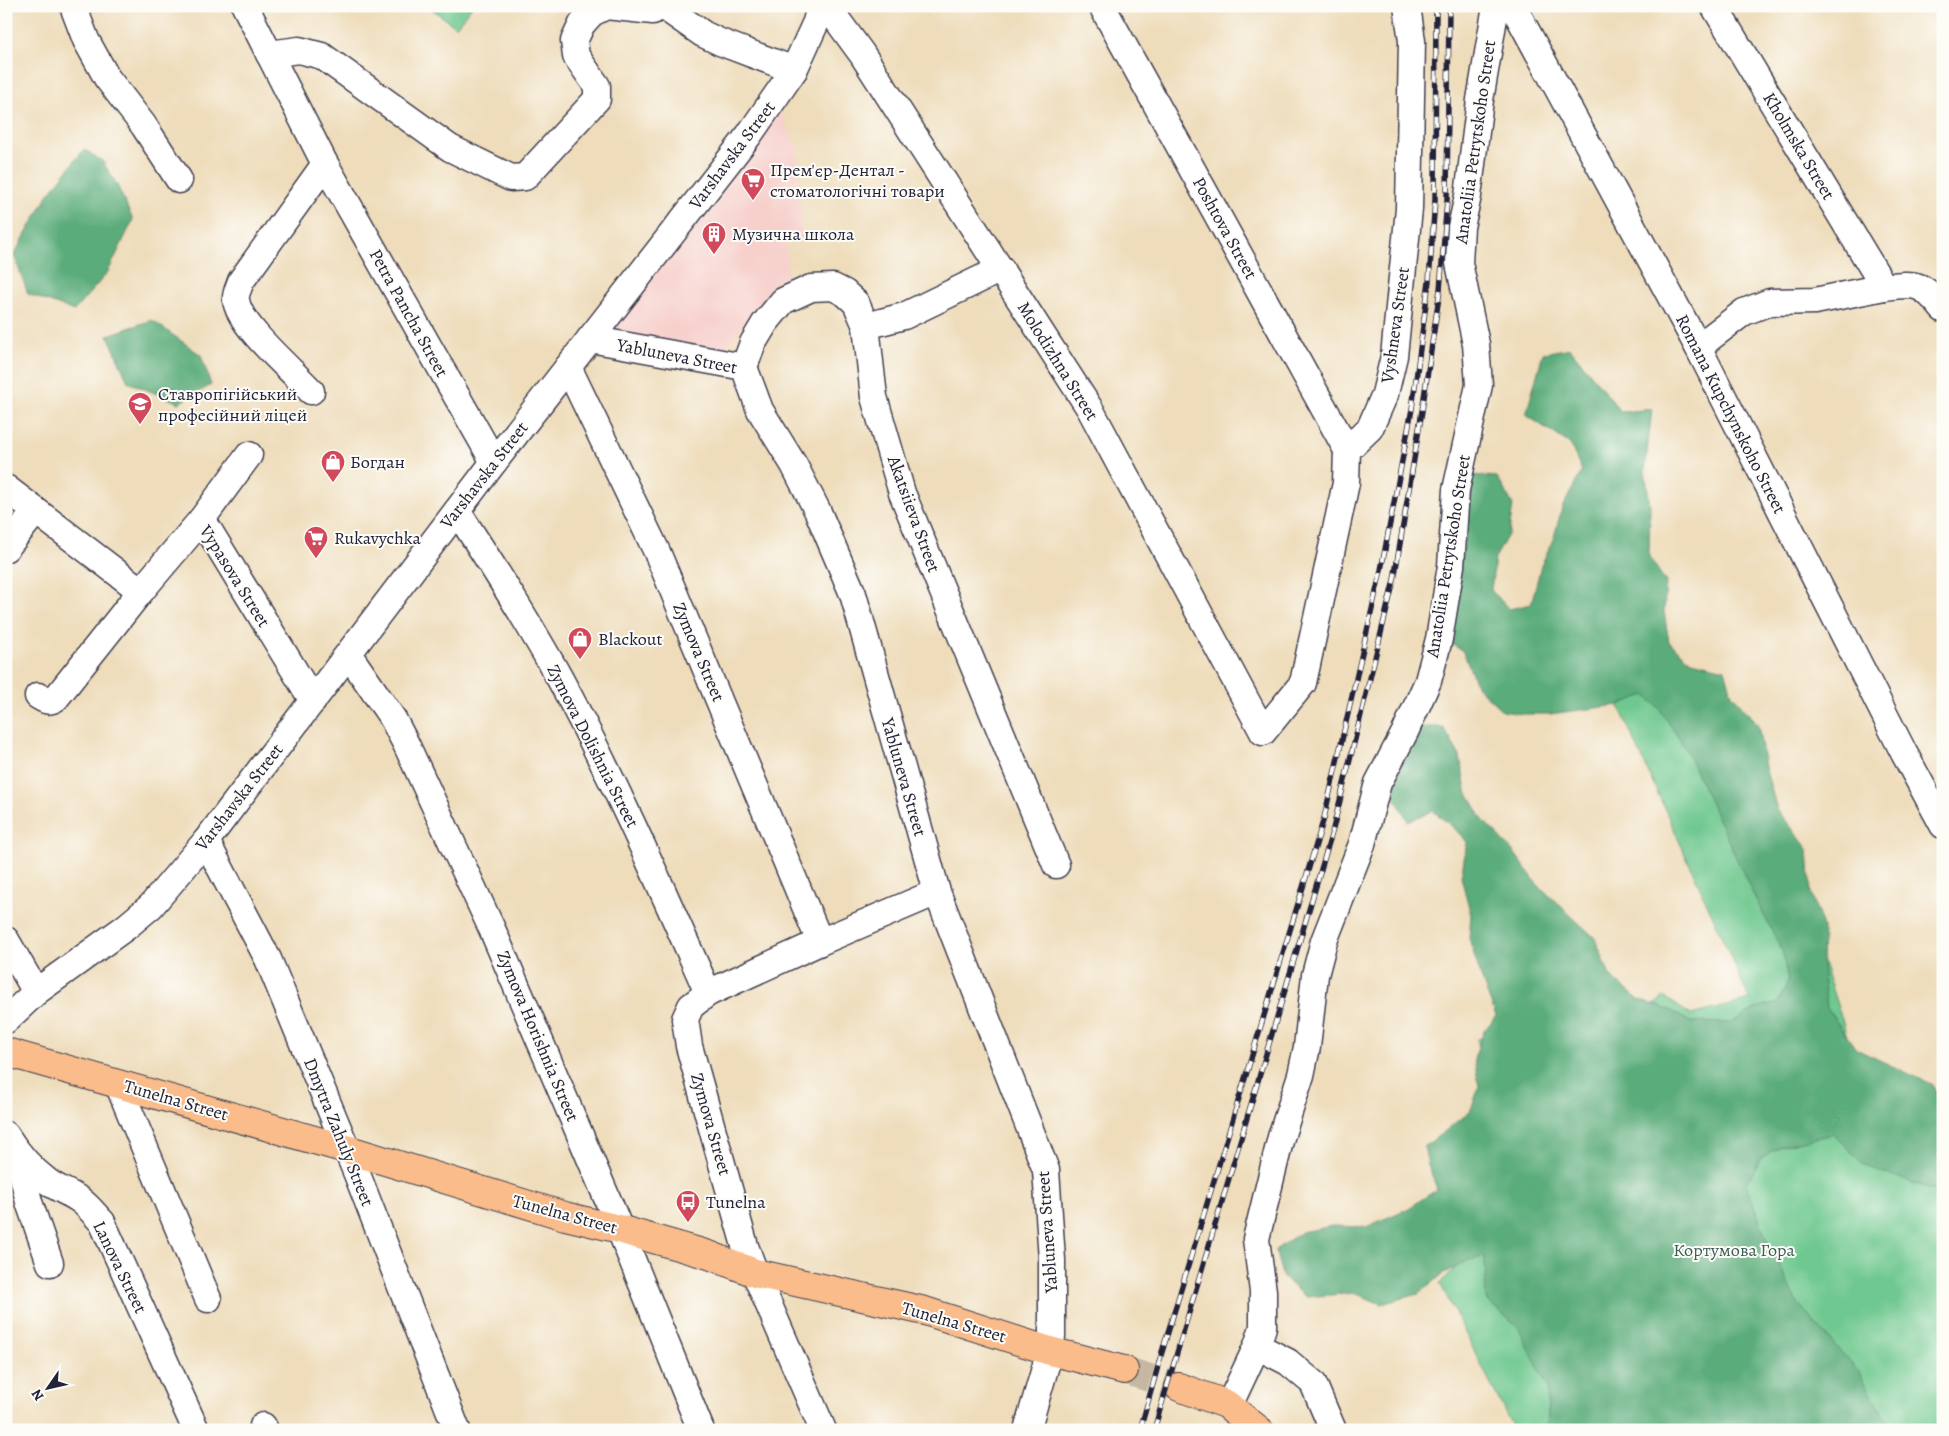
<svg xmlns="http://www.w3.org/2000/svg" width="1949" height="1436" viewBox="0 0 1949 1436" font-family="Alegreya,serif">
<rect width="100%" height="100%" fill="#fdfcf7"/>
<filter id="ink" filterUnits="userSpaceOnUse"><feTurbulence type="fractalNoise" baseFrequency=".02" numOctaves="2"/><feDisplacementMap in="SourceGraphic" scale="10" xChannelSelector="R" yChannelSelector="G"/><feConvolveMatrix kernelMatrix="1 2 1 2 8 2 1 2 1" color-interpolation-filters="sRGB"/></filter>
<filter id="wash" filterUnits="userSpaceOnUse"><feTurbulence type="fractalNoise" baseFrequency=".0096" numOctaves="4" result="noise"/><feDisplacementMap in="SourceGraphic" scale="20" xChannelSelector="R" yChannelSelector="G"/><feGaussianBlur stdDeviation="1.12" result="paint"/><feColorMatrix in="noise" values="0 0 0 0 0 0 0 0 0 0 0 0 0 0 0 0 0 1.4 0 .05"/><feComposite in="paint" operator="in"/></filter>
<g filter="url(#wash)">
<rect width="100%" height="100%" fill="#eedcba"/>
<!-- built -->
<polygon fill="#f7d0cc" points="776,105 797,146 802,239 786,244 788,290 762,302 719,354 605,331"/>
<!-- green -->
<g fill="#6ec88f" stroke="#487565">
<polygon points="428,6 472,6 456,27"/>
<polygon points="1609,610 1811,926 1844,1026 1875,1137 1943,1155 1943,1430 1514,1430 1440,1283 1475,1248 1510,1170 1477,1039 1534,1026 1602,1046 1664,997 1691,1015 1750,1000 1585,630"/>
</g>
<!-- forest -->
<g fill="#5aac7a" stroke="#3e675a">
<polygon points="84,149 103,162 117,185 133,220 108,272 74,311 28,294 14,255 48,195"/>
<polygon points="152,320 201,355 211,385 179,403 128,382 108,335"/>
<polygon points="1570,348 1621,412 1652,409 1645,471 1650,505 1649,557 1666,582 1664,612 1669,642 1692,661 1725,669 1732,694 1758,725 1765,767 1777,809 1808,849 1811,894 1823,927 1822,966 1827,1008 1856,1049 1933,1085 1943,1101 1943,1191 1930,1189 1865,1166 1833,1134 1781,1146 1763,1157 1746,1183 1762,1228 1798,1304 1859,1372 1892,1430 1541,1430 1548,1423 1547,1386 1519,1328 1486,1300 1485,1257 1469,1260 1443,1274 1419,1294 1381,1304 1355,1293 1306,1297 1283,1278 1275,1250 1301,1232 1332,1226 1366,1227 1409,1208 1437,1189 1428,1165 1424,1147 1470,1112 1479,1087 1474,1059 1484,1031 1496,1016 1482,980 1469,938 1471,915 1461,877 1467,842 1454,828 1433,811 1408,821 1394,796 1400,767 1423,727 1443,727 1460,756 1466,790 1483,820 1513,851 1538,885 1595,938 1610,976 1639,1000 1670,1010 1690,1022 1731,1023 1755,1009 1778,1003 1788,981 1782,950 1754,896 1685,748 1659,708 1645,695 1619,705 1550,714 1521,714 1503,711 1477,687 1463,651 1446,641 1470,511 1464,487 1472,475 1497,477 1513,505 1509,533 1495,558 1491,590 1509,609 1531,604 1541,566 1554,537 1562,508 1582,471 1570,444 1526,415 1543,353"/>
</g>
</g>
<g filter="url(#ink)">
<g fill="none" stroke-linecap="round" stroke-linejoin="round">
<!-- major-tunnel -->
<polyline stroke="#c5b7a1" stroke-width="28" stroke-dasharray="28 14" stroke-linecap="butt" points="1124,1370 1179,1387"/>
<defs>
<g id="minor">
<polyline points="73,6 86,40 107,78 144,126 179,180"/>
<polyline points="245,6 325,164 494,462"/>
<polyline points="663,6 703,34 720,42 794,70"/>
<polyline points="827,6 862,54 1090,409 1263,732 1303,683 1346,483 1347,450 1370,428 1385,394 1394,356 1409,209 1412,41 1407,6"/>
<polyline points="1102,6 1347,450"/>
<polyline points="1513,6 1698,347 1904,753 1943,825"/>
<path d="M1714,6L1884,287C1916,283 1921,282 1943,309"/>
<polyline points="269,54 299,50 322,56 450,148 511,178 525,177 597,99 597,86 576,56 574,41 582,24 592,13 606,6 653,11 660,6"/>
<polyline points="866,326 904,316 1001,269"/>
<polyline points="590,339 744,367 760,410 794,465 818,512 853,594 937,892 1046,1170 1052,1260 1052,1336 1050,1351 1027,1430"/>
<polyline points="1698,347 1744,312 1770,302 1815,301 1884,287"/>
<polyline points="568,367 657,552 820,942"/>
<polyline points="744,367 753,343 765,323 783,301 811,288 833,287 845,293 856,303 866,326 874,397 902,493 1056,865"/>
<path d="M311,391C292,370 239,326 236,300C235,294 239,287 241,281L325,164"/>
<polyline points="6,488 141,591 202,519 313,701"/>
<path d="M457,511C493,566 528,621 560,679C615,781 661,887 708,993"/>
<polyline points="202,519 249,455"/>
<polyline points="6,548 36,511"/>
<polyline points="349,655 393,719 406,744 492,929 610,1205 701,1430"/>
<path d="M38,696C44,700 49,703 56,698L141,591"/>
<polyline points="206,841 268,959 357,1174 457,1430"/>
<polyline points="6,940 36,992"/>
<polyline points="6,1020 36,992 126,927 151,906 206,841 494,462 749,135 794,70 816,22 820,6"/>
<polyline points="118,1084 208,1299"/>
<path d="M6,1135C17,1153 30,1168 47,1181C56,1188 67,1192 77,1198C87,1204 94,1214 102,1222L196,1430"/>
<polyline points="18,1154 29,1202 50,1263"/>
<polyline points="1257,1346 1288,1362 1313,1383 1333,1430"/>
<polyline points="1226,1404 1234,1395 1257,1346 1263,1327 1263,1291 1256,1239 1281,1137 1301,1075 1307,1047 1315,975 1324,941 1362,844 1378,783 1405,732 1428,681 1439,639 1451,566 1456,490 1479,385 1476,344 1459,263 1461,227 1468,196 1480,100 1496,6"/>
<polyline points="263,1426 265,1430"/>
<polyline points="823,1430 755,1273 745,1246 689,1046 685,1019 691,1006 708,993 820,942 937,892"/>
</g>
<g id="major">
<polyline points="6,1052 346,1149 565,1216 619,1229 709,1255 755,1273 925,1311 1050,1351 1124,1370"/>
<polyline points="1179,1387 1226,1404 1259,1430"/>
</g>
</defs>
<!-- minor casing -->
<use href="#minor" stroke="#413e4e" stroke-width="29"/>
<!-- major casing -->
<use href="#major" stroke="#413e4e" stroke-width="30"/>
<!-- minor -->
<use href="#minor" stroke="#fff" stroke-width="26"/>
<!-- major -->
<use href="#major" stroke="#f9bc8a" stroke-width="28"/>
<defs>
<g id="rail">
<polyline points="1140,1430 1162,1352 1324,818 1381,570 1412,409 1429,281 1435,200 1436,6"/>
<polyline points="1154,1430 1333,829 1394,580 1422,411 1440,290 1447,200 1449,6"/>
</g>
</defs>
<!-- rail casing -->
<use href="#rail" stroke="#22223b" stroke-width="5.5"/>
<!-- rail -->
<use href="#rail" stroke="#fdfcf7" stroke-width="4" stroke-dasharray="11" stroke-linecap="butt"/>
</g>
</g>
<!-- icons -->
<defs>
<symbol id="supermarket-pin" viewBox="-11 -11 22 30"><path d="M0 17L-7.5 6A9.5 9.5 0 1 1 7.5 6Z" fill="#d1495b" stroke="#fdfcf7"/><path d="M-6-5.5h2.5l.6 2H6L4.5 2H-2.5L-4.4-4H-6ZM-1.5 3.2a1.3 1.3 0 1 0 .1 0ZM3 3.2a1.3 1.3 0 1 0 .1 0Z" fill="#fff"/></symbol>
<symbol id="building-pin" viewBox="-11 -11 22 30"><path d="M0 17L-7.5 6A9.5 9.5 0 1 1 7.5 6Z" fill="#d1495b" stroke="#fdfcf7"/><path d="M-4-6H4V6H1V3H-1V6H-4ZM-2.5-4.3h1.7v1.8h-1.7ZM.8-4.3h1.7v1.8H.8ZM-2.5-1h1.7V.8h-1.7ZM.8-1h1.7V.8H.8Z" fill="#fff"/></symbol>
<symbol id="university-pin" viewBox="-11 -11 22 30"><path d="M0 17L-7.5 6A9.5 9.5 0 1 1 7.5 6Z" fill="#d1495b" stroke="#fdfcf7"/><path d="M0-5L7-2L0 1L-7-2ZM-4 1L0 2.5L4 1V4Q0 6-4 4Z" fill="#fff"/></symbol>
<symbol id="shop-pin" viewBox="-11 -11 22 30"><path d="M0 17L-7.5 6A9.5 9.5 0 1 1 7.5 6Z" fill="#d1495b" stroke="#fdfcf7"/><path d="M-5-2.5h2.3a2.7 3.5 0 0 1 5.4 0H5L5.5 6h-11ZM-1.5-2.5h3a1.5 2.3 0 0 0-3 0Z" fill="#fff"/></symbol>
<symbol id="bus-pin" viewBox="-11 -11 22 30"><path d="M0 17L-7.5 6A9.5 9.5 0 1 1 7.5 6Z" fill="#d1495b" stroke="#fdfcf7"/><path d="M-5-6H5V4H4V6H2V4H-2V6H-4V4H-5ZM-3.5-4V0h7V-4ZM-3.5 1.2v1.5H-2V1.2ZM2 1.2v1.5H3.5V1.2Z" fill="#fff"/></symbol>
</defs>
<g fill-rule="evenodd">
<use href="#supermarket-pin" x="739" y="166" width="28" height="38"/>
<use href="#building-pin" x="700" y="220" width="28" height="38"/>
<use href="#university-pin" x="126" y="390" width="28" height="38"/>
<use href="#shop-pin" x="319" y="448" width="28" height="38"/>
<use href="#supermarket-pin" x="302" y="524" width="28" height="38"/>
<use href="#shop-pin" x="566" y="625" width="28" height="38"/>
<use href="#bus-pin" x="674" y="1188" width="28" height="38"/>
</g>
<g text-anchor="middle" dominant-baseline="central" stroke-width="4" stroke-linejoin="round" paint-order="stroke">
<!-- street labels -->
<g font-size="18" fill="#22223b" stroke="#fdfcf7">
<text transform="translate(1475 142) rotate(-82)">Anatoliia Petrytskoho Street</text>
<text transform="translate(1799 146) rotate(59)">Kholmska Street</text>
<text transform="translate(732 155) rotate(-53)">Varshavska Street</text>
<text transform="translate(1225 228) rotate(61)">Poshtova Street</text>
<text transform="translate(409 313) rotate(61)">Petra Pancha Street</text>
<text transform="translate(1395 325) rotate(-82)">Vyshneva Street</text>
<text transform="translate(677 356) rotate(11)">Yabluneva Street</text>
<text transform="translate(1058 361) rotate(58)">Molodizhna Street</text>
<text transform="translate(1731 414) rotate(63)">Romana Kupchynskoho Street</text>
<text transform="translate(484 475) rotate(-52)">Varshavska Street</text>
<text transform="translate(914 514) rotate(70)">Akatsiieva Street</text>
<text transform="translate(1448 556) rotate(-81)">Anatoliia Petrytskoho Street</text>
<text transform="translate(235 576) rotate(58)">Vypasova Street</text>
<text transform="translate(699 652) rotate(67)">Zymova Street</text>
<text transform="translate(593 746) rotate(63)">Zymova Dolishnia Street</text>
<text transform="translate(904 777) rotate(74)">Yabluneva Street</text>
<text transform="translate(239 797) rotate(-52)">Varshavska Street</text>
<text transform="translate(538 1036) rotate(67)">Zymova Horishnia Street</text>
<text transform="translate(176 1100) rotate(16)">Tunelna Street</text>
<text transform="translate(711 1124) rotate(74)">Zymova Street</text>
<text transform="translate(339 1132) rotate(68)">Dmytra Zahuly Street</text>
<text transform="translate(565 1214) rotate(15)">Tunelna Street</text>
<text transform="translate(1047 1232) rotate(-94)">Yabluneva Street</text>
<text transform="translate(120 1267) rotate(64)">Lanova Street</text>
<text transform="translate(954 1322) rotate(16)">Tunelna Street</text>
</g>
<!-- poi labels -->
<g font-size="18" fill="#22223b" stroke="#fdfcf7" text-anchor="start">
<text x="770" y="170">Прем'єр-Дентал -<tspan x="770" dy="21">стоматологічні товари</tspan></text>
<text x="732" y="234">Музична школа</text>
<text x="158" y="394">Ставропігійський<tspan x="158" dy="21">професійний ліцей</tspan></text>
<text x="350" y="462">Богдан</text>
<text x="334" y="538">Rukavychka</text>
<text x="598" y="639">Blackout</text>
<text x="706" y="1202">Tunelna</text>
</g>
<!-- park labels -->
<g font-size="18" fill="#3d5c58" stroke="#fdfcf7">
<text x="1734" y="1250">Кортумова Гора</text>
</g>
</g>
<!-- margin -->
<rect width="1949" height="1436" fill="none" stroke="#fdfcf7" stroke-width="25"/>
<!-- north arrow -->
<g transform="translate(48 1388) rotate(236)" stroke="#fdfcf7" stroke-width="4" paint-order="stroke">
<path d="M0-4L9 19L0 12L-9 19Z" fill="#22223b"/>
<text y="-8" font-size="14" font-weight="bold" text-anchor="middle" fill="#22223b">N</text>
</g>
</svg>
